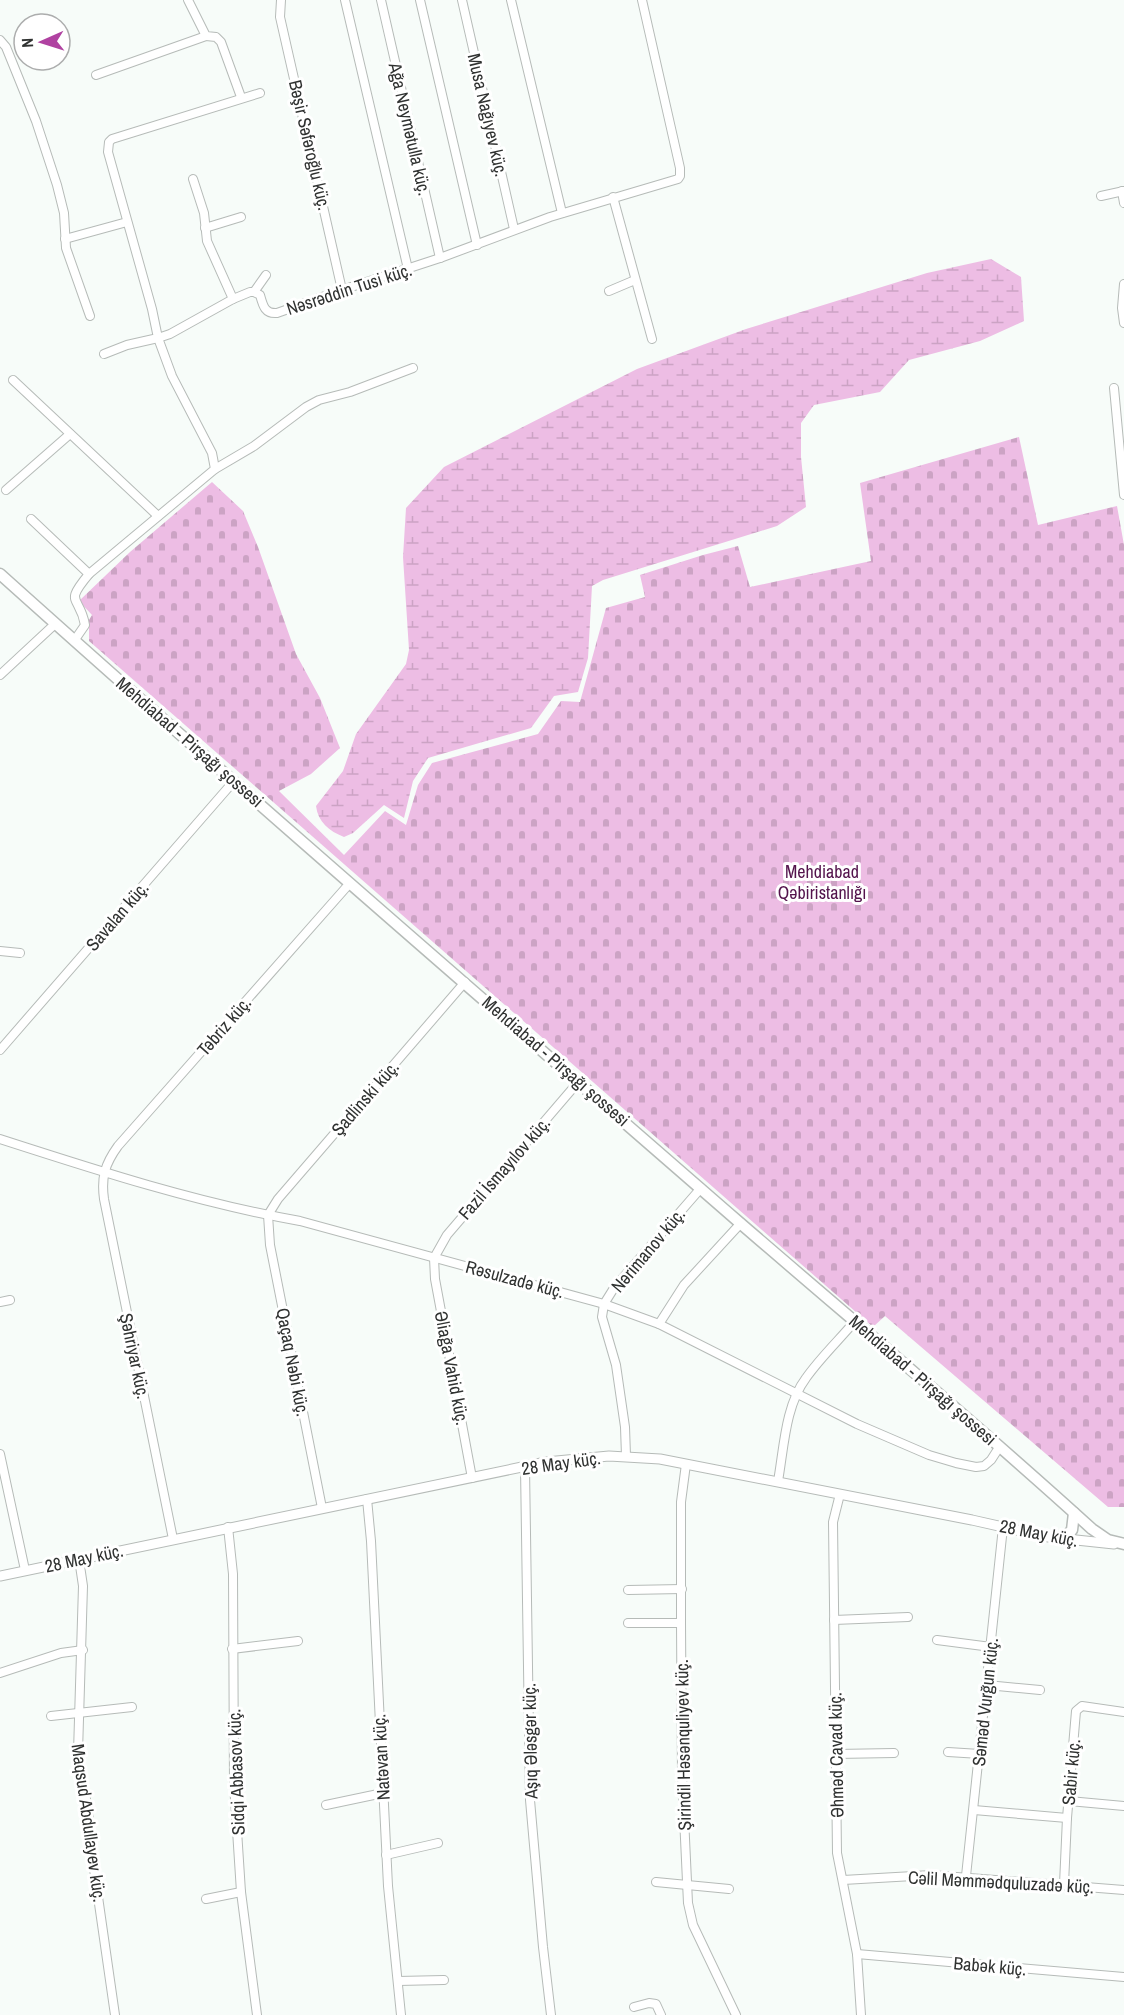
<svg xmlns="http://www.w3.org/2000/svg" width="1124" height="2015" viewBox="0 0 1124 2015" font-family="'Archivo Narrow',sans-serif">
<defs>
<pattern id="wetland-marsh" width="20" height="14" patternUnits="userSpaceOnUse" patternTransform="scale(1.5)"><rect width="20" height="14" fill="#edbde4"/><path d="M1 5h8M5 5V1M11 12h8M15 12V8" fill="none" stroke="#cca3c4"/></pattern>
<pattern id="cemetery-stones" width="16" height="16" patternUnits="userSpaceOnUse" patternTransform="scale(1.5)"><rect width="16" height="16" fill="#edbde4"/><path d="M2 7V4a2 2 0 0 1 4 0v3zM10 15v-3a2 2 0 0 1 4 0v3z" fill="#cca3c4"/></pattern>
</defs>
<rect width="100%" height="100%" fill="#f7fcf9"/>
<!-- wetland -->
<path fill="url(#wetland-marsh)" d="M991,259L1021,277L1024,321L980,341L909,360L880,392L814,405L801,423V457L806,507L777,526L603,580L592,586L588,658L578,692L554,696L531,728L428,758L413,781L404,818L384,805L353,833L344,837C329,831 318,822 316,806L343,771L356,734L406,664L409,650L403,557L406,508L444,467L637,369L746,329L927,273Z"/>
<!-- cemetery -->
<polygon fill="url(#cemetery-stones)" points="1019,437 1038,525 1117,506 1124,545 1124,1507 1108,1507 885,1316 873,1327 89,641 89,620 92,615 79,601 130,552 212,482 243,511 258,547 296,654 320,698 340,748 311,774 279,791 344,855 385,811 406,825 418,785 432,763 538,734 561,701 580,702 606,608 645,597 640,575 703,555 738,546 750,587 871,561 860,483"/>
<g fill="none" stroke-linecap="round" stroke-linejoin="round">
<defs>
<g id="minor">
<polyline points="188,0 206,36 216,37 221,42 241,97"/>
<polyline points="281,0 280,17 342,290"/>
<polyline points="345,0 408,269"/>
<polyline points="381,0 440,258"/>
<polyline points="420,0 477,245"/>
<polyline points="462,0 514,229"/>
<polyline points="511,0 562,213"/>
<polyline points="0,40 6,47 36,121 57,185 64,213 66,248 90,316"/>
<polyline points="96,75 206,36"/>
<polyline points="193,179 204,213 207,241 233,299"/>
<polyline points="1122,191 1124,203"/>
<polyline points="1101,196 1124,191"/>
<polyline points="613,197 652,339"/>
<polyline points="205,228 241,217"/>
<polyline points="65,239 127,222"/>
<polyline points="1124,284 1122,308 1124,323"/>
<polyline points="609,291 635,280"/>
<polyline points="254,292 266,275"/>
<polyline points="104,354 127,345 158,338 152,309 108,152 109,142 112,139 260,93"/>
<polyline points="13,380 158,516"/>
<polyline points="1114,388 1124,495"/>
<polyline points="215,469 254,446 306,407 319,400 350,392 413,368"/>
<polyline points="6,490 70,434"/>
<polyline points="31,519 89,574"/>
<path d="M74,641L85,625C80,595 63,605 89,574L215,469L212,453L172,376L158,338L170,334L233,299L250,292H254L260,295C263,306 265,314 277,313L342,290L440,258L550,217L678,179L680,176V168L642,0"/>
<polyline points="0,675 55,624"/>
<polyline points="0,951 20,953"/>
<polyline points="0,1050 234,781"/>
<path d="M0,1139C99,1171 198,1203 300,1221L604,1304L659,1324L857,1424L929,1455L956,1463L976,1467L984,1466L991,1460L1000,1446"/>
<polyline points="0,1302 10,1300"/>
<polyline points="659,1324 684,1285 741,1223"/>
<polyline points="0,1454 25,1570"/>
<polyline points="626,1456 625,1427 616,1365 602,1317 604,1304 614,1288 701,1188"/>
<polyline points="686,1464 681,1502 681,1623 682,1774 688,1903 693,1925 736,2015"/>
<polyline points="525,1467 530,1800 543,1947 551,2015"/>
<polyline points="472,1478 435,1279 434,1258 447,1235 579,1081"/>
<path d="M778,1481C784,1448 785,1406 806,1378C820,1358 839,1340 855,1321"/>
<polyline points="840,1494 833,1522 837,1853 857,1954 861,2015"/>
<polyline points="367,1499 371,1541 388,1886 401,2015"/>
<polyline points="322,1508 270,1245 268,1215 278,1199 465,982"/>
<polyline points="228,1527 233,1574 234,1784 241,1892 257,2015"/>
<path d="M173,1539L104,1199C101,1177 105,1164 118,1146L350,883"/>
<polyline points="79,1559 83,1586 78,1752 88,1811 94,1869 115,2015"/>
<polyline points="628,1590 682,1589"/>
<polyline points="834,1620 908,1617"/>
<polyline points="628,1623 681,1623"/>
<polyline points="937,1640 991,1647"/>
<polyline points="232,1649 298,1641"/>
<polyline points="0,1673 61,1653 83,1650"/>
<polyline points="987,1685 1040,1690"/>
<polyline points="51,1716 132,1707"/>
<polyline points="948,1752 980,1754"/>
<polyline points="836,1754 894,1753"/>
<polyline points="1069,1801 1124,1806"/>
<polyline points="326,1805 383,1793"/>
<polyline points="974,1810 1067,1818"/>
<polyline points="386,1855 438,1843"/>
<polyline points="966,1876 1003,1527"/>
<polyline points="843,1880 931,1875 1124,1890"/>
<polyline points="656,1882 729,1889"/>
<polyline points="1064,1884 1067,1818 1076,1711 1082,1706 1124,1712"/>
<polyline points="206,1899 241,1892"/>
<polyline points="857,1954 1124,1977"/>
<polyline points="398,1981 444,1980"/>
<polyline points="634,2007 649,2003 656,2004 661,2015"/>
</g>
<polyline id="tertiary" points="0,1576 546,1462 609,1456 660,1459 972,1520 1048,1537 1114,1544"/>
<g id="secondary">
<path d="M0,574C244,793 493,1008 740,1223C858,1325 977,1424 1092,1529L1108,1540L1124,1544"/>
<polyline points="1062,1540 1072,1530 1074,1513"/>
</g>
</defs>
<!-- minor casing -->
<use href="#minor" stroke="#b6bbb8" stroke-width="10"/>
<!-- tertiary casing -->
<use href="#tertiary" stroke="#b6bbb8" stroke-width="11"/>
<!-- secondary casing -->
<use href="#secondary" stroke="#b6bbb8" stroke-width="13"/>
<!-- minor -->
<use href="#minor" stroke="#fff" stroke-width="8"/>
<!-- tertiary -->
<use href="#tertiary" stroke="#fff" stroke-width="9"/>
<!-- secondary -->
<use href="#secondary" stroke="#fff" stroke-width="10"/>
</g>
<g text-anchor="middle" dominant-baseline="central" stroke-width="6" stroke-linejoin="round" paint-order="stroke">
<!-- street labels -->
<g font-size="18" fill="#303231" stroke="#fff">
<text transform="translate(488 115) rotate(77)">Musa Nağıyev küç.</text>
<text transform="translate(410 129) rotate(77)">Ağa Neymətulla küç.</text>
<text transform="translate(310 145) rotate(77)">Bəşir Səfəroğlu küç.</text>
<text transform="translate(349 289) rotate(-18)">Nəsrəddin Tusi küç.</text>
<text transform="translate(190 742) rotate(41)">Mehdiabad - Pirşağı şossesi</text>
<text transform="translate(117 916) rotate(-49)">Savalan küç.</text>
<text transform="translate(224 1026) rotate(-49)">Təbriz küç.</text>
<text transform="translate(556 1061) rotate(41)">Mehdiabad - Pirşağı şossesi</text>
<text transform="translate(365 1098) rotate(-49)">Şadlinski küç.</text>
<text transform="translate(504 1168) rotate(-49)">Fazil İsmayılov küç.</text>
<text transform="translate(648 1250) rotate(-50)">Nərimanov küç.</text>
<text transform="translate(515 1279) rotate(15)">Rəsulzadə küç.</text>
<text transform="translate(135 1356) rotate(78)">Şəhriyar küç.</text>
<text transform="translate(293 1362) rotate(79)">Qaçaq Nəbi küç.</text>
<text transform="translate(452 1368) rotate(79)">Əliağa Vahid küç.</text>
<text transform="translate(923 1380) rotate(41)">Mehdiabad - Pirşağı şossesi</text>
<text transform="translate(561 1463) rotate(-8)">28 May küç.</text>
<text transform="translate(1039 1533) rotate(11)">28 May küç.</text>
<text transform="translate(84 1558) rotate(-12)">28 May küç.</text>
<text transform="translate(985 1702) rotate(-84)">Səməd Vurğun küç.</text>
<text transform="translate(530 1741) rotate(-91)">Aşıq Ələsgər küç.</text>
<text transform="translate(683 1745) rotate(-91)">Şirindil Həsənquliyev küç.</text>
<text transform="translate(836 1755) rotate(-91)">Əhməd Cavad küç.</text>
<text transform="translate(381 1757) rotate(-93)">Natəvan küç.</text>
<text transform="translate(236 1772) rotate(-92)">Sidqi Abbasov küç.</text>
<text transform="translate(1071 1772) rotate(-85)">Sabir küç.</text>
<text transform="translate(89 1823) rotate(82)">Maqsud Abdullayev küç.</text>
<text transform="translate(1001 1882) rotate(3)">Cəlil Məmmədquluzadə küç.</text>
<text transform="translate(990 1966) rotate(5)">Babək küç.</text>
</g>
<!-- park labels -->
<g font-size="18" fill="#53134c" stroke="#fff">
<text x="822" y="871">Mehdiabad<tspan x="822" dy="21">Qəbiristanlığı</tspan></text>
</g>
</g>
<!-- north arrow -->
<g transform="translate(42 42) rotate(267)"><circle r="28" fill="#ffffff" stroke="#acadad" stroke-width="1.5"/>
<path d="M0-4.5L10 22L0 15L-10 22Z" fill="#b042a1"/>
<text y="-9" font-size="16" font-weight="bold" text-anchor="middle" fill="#303231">N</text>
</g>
</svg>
